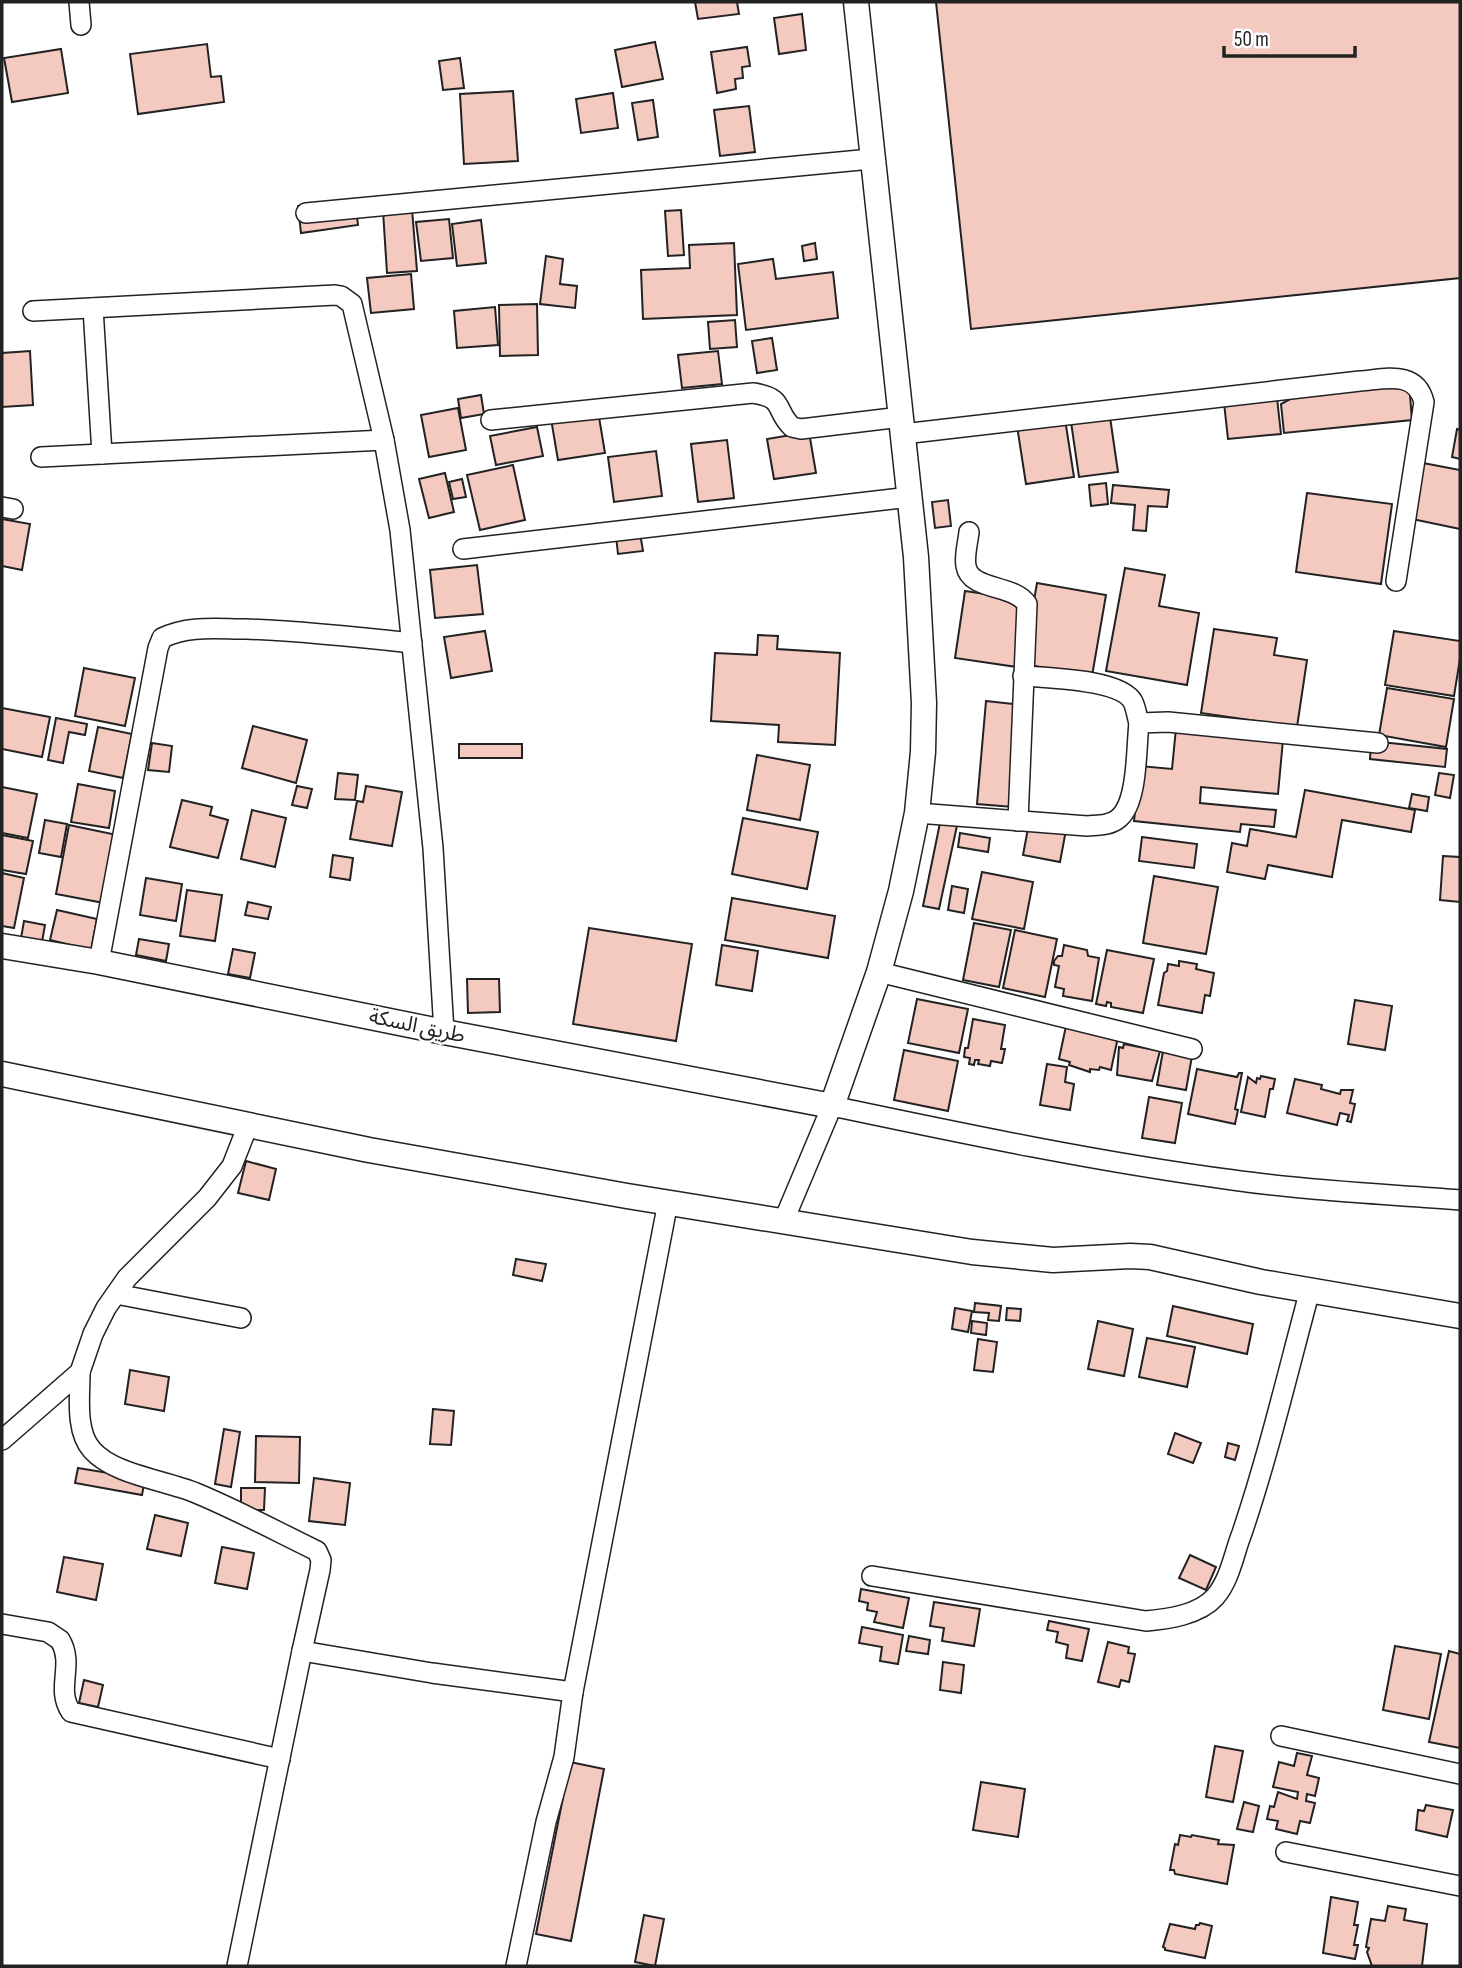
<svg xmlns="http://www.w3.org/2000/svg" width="1462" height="1968" viewBox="0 0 1462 1968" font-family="'Sofia Sans Condensed','Noto Sans Arabic',sans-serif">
<rect width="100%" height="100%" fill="#fff"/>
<!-- building -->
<g fill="#f3c9c0" stroke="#222" stroke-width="2">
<polygon points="695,2 737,2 739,14 698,19"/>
<polygon points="936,2 1460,2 1460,278 971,329"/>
<polygon points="802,14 806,50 779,54 774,18"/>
<polygon points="655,42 663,79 622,87 615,50"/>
<polygon points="207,44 211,77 221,76 224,102 138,114 130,54"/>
<polygon points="747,47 750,66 742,67 743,78 735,79 736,89 717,93 711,52"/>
<polygon points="61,49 68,93 12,102 4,58"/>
<polygon points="460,58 464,88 443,90 439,61"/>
<polygon points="513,91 518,161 464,164 460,94"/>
<polygon points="613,93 618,128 581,133 576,99"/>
<polygon points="653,100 658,137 638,140 632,103"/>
<polygon points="749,106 755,152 720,156 714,110"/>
<polygon points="355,199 358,225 301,233 298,206"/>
<polygon points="412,209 417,271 387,273 383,211"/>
<polygon points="681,210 684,255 668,256 665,211"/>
<polygon points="449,219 453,258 421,261 416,222"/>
<polygon points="481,220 486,263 457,266 452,224"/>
<polygon points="734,243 737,315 643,319 641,270 690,268 689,245"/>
<polygon points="815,243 817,259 804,261 802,246"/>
<polygon points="546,256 563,259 560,284 577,286 575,308 540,304"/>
<polygon points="773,259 776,279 833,272 838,318 746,330 738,264"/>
<polygon points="411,274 414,309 371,313 367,278"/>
<polygon points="537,304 538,355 500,356 499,305"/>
<polygon points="495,307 498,345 457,348 454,311"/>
<polygon points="735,320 737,347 710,349 708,322"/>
<polygon points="772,338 777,370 757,373 752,341"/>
<polygon points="30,351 33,405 2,407 2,353"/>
<polygon points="718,351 722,384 682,388 678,355"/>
<polygon points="1409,383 1412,420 1284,433 1281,404 1301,393"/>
<polygon points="481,395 484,414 461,418 458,399"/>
<polygon points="1277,398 1281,434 1228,439 1224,403"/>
<polygon points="458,408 466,450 429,457 421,415"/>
<polygon points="598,411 605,453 558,460 551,419"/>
<polygon points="1110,417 1118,472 1079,477 1071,422"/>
<polygon points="1065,419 1074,477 1026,484 1017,426"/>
<polygon points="537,427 543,456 496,465 490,436"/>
<polygon points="1457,429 1460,430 1460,459 1452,457"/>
<polygon points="809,432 816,473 774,479 767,439"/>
<polygon points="727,440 734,498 698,502 691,444"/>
<polygon points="656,451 662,496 614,502 608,457"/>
<polygon points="1423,463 1460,470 1460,529 1412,519"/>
<polygon points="513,465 525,520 480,530 467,475"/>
<polygon points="445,473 454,512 429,518 419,479"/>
<polygon points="462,479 466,497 453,499 449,482"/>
<polygon points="1106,483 1108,504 1091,506 1089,485"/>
<polygon points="1113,485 1169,490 1167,507 1148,506 1146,531 1133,530 1135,505 1111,503"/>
<polygon points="1307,493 1392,504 1381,584 1296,572"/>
<polygon points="948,500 951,526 935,528 932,502"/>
<polygon points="2,519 30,524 22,570 2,566"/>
<polygon points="640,533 643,551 618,554 616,536"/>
<polygon points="477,565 483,614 435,618 430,570"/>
<polygon points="1125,568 1165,575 1159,606 1199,613 1187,685 1106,671"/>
<polygon points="1037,583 1106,595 1092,676 1023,664"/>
<polygon points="965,591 1027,600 1017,667 955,658"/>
<polygon points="1214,629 1277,638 1274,655 1307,660 1297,727 1201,713"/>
<polygon points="485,631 492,671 451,678 444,637"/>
<polygon points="1394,631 1460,641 1460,659 1454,696 1385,685"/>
<polygon points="758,635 778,636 777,649 840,653 835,745 778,742 779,725 711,721 715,653 757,655"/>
<polygon points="84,668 135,678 125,726 75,716"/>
<polygon points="1387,688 1454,699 1446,747 1379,735"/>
<polygon points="986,701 1022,705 1013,807 977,804"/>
<polygon points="2,708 50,717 42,757 2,749"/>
<polygon points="56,718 87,724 85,735 69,732 63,763 48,760"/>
<polygon points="1177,718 1284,729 1278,794 1201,787 1200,803 1276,810 1274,827 1241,824 1240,832 1134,821 1140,766 1172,769"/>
<polygon points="253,726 307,740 296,783 242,768"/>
<polygon points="98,727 132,734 123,778 89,771"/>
<polygon points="1371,741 1447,749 1445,767 1370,759"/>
<polygon points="152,743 172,746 169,772 148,770"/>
<rect x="459" y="744" width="63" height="14"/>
<polygon points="757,755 810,765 800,820 747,810"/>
<polygon points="338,773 358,775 355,800 335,799"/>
<polygon points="1439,773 1454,775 1450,798 1435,795"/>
<polygon points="78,784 115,791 109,828 71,822"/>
<polygon points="297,786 312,789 307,808 292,805"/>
<polygon points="366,786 402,792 392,846 350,839 357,801 363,802"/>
<polygon points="2,787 37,794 28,838 2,833"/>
<polygon points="1305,790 1415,810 1411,832 1342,820 1332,877 1268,865 1265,879 1227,872 1232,843 1247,846 1250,829 1296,837"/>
<polygon points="1412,794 1429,797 1427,811 1409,808"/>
<polygon points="182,800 212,807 210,815 228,820 218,858 170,847"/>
<polygon points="252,810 286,818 275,867 241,859"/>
<polygon points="743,818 818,832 807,889 732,874"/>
<polygon points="941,818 958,821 939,909 923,906"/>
<polygon points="45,820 67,824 61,857 39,853"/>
<polygon points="1029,823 1066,830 1060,862 1023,855"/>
<polygon points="69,825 117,835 104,903 56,894"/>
<polygon points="960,833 990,838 988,852 958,847"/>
<polygon points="2,835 33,841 26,874 2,870"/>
<polygon points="1142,837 1197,844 1194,868 1139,861"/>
<polygon points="333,855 353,858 350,880 330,877"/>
<polygon points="1443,856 1460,857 1460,902 1440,900"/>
<polygon points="982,872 1033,882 1024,929 972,919"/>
<polygon points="2,873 24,878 14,928 2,926"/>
<polygon points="1154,876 1218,887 1206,954 1143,943"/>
<polygon points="146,878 182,884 176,921 140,915"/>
<polygon points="952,886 968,889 964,913 948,910"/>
<polygon points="187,890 222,895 215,941 180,936"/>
<polygon points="732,898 835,916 828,958 725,940"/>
<polygon points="248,902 271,907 268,919 245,915"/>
<polygon points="57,910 97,919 91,950 50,940"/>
<polygon points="24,921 45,925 42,942 21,938"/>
<polygon points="974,923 1011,930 999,987 963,980"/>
<polygon points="589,928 692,944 676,1041 573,1024"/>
<polygon points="1015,930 1057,939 1045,997 1003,988"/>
<polygon points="139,939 169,944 166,961 136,955"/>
<polygon points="722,945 758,951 752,991 716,985"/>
<polygon points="1064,945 1087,950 1088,956 1099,958 1092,1001 1063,996 1064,989 1055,987 1059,966 1054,965 1054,961 1058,956 1062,956"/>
<polygon points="233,949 255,953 250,978 228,974"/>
<polygon points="1107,950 1154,959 1143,1013 1111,1007 1111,1003 1107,1002 1106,1006 1096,1004"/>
<polygon points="1179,961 1197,964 1196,969 1214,973 1210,996 1205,995 1202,1013 1158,1005 1164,973 1167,971 1168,964 1179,966"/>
<polygon points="467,979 499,979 500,1012 468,1013"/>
<polygon points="917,999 968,1009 959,1053 908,1043"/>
<polygon points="1355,1000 1392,1006 1385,1050 1348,1044"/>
<polygon points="973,1019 1005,1025 1001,1049 1005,1049 1002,1063 991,1061 990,1066 978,1064 979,1060 975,1060 974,1065 969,1064 970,1058 964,1057 965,1048 968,1048"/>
<polygon points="1066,1026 1118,1037 1111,1070 1100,1067 1099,1070 1090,1069 1090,1072 1069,1065 1070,1062 1059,1059"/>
<polygon points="1124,1044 1160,1051 1152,1081 1117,1075 1119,1047 1123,1048"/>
<polygon points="904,1050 958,1061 948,1111 894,1100"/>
<polygon points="1163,1051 1192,1056 1186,1090 1157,1085"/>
<polygon points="1047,1064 1067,1067 1065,1082 1074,1084 1070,1110 1040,1105"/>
<polygon points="1197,1069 1237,1077 1239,1073 1242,1073 1235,1109 1238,1110 1235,1124 1188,1114"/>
<polygon points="1261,1076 1275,1079 1273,1089 1270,1089 1265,1117 1241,1112 1248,1077 1256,1083 1257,1078 1260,1079"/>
<polygon points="1295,1079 1322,1085 1321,1089 1340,1094 1341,1090 1353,1090 1350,1103 1355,1104 1351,1122 1347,1121 1349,1115 1340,1113 1337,1125 1287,1113"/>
<polygon points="1149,1097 1182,1103 1175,1143 1142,1138"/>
<polygon points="246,1161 276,1169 269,1200 238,1193"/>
<polygon points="516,1259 546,1264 542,1281 513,1275"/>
<polygon points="975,1303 1001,1306 999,1321 988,1320 989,1313 974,1312"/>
<polygon points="1173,1306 1253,1324 1247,1354 1167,1336"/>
<polygon points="955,1308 972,1311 968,1332 952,1329"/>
<polygon points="1007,1308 1021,1309 1020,1321 1006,1320"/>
<polygon points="972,1321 987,1323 986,1335 971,1333"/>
<polygon points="1098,1321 1133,1329 1124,1376 1088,1369"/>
<polygon points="1147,1338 1195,1347 1187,1387 1139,1377"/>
<polygon points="978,1339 997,1342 993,1372 974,1370"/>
<polygon points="130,1370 169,1377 164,1411 125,1404"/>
<polygon points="433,1409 454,1411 451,1445 430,1444"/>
<polygon points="224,1429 240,1432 231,1487 215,1484"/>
<polygon points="1175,1433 1201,1443 1193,1463 1168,1454"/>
<polygon points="256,1436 300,1437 299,1483 255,1482"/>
<polygon points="1228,1443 1239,1446 1235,1460 1225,1457"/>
<polygon points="78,1468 145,1479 142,1495 75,1483"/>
<polygon points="314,1478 350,1483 345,1525 309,1521"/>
<polygon points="241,1488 265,1488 264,1510 241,1510"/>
<polygon points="155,1515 188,1523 181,1556 147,1549"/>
<polygon points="222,1547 254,1553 247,1589 215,1583"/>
<polygon points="1190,1555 1216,1567 1206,1590 1179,1578"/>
<polygon points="64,1557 103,1564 96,1600 57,1592"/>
<polygon points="861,1589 909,1598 903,1628 874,1622 877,1612 867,1610 868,1603 859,1601"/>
<polygon points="934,1602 980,1609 974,1646 942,1641 944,1628 930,1626"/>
<polygon points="1049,1621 1089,1629 1082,1661 1066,1658 1068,1645 1056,1642 1058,1632 1047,1630"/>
<polygon points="862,1627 903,1635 898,1664 880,1661 882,1647 859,1643"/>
<polygon points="909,1636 930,1640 928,1654 906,1651"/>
<polygon points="1108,1642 1129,1647 1128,1653 1135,1654 1129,1682 1121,1680 1119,1687 1098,1682"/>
<polygon points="1395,1646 1441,1654 1429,1719 1383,1710"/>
<polygon points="1449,1651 1460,1654 1460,1748 1429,1742"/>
<polygon points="943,1662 964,1665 961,1693 940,1690"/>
<polygon points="84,1680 103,1685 98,1707 79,1703"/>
<polygon points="1215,1746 1243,1751 1233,1802 1206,1797"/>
<polygon points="1297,1753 1312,1756 1307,1775 1319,1778 1315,1796 1307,1794 1306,1801 1315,1803 1310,1823 1300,1821 1297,1834 1276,1829 1278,1821 1267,1819 1270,1806 1274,1807 1278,1792 1297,1799 1298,1792 1273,1787 1279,1762 1294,1766"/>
<polygon points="570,1762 604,1769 571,1941 536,1934"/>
<polygon points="981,1782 1025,1789 1018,1837 973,1830"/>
<polygon points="1244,1802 1259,1806 1253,1832 1237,1829"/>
<polygon points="1426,1805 1453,1810 1447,1837 1416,1830 1418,1810 1424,1811"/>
<polygon points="1180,1835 1191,1837 1192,1835 1219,1840 1218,1844 1234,1845 1227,1884 1175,1874 1174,1870 1170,1870 1175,1844 1178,1845"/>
<polygon points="1331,1897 1358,1902 1354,1925 1358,1925 1354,1945 1358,1945 1355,1959 1323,1953"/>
<polygon points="1388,1906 1406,1909 1404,1920 1427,1924 1422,1966 1372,1966 1367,1952 1369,1948 1366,1947 1371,1919 1385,1921"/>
<polygon points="644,1915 664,1919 655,1966 635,1962"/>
<polygon points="1200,1923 1212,1926 1205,1958 1165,1950 1165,1948 1163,1947 1170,1924 1195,1929 1196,1925 1199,1925"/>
</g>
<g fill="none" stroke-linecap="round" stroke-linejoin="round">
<defs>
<g id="minor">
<polyline points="79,2 81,25"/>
<polyline points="306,213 871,159"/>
<polyline points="93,308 102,454"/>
<polyline points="33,311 335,295 341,296 352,304 384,440 400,530 433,848 444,1032"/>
<path d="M491,420L753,393C786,398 774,410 792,427L801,429L901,417"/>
<path d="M903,434L1360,381C1386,379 1416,370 1424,402L1396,581"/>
<polyline points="41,457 384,440"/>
<polyline points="2,507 13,509"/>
<path d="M969,532C968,542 964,556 966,566C970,591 1014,584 1027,604L1018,821"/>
<polyline points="463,549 910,497"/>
<path d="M1023,676C1047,678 1121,679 1133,702C1136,708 1137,717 1139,723"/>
<path d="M917,813L1087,826C1098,825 1110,826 1119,818C1138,802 1136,749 1139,723L1168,722L1378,743"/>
<path d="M99,962L158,648L162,638C189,625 217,629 246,629C302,631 357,637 412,643"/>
<polyline points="879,972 1192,1049"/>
<path d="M784,1220L832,1106C965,1134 1098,1162 1233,1180C1309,1191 1385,1194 1460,1200"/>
<polyline points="116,1294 241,1318"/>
<path d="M80,1372C80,1396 75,1431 92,1450C114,1475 165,1480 196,1493C237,1510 276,1531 317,1551L321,1560L320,1570L302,1651L432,1673L573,1692"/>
<polyline points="2,1440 80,1372 93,1334 106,1308 127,1278 207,1198 232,1166 248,1125"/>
<path d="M872,1576L1146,1621C1168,1619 1199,1615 1215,1597C1230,1580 1234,1553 1242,1533C1269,1453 1288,1371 1310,1290"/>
<path d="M2,1624L48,1632L60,1640C75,1665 55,1688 71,1712L280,1759"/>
<polyline points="1281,1736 1460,1774"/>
<polyline points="1286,1852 1460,1886"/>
<polyline points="237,1966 302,1651"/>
<polyline points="516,1966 546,1822 564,1757 573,1692 668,1202"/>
</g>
<g id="major">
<polyline points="2,946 99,962 444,1032 832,1106 879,972 901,891 917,813 923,752 924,703 916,557 856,2"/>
<polyline points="2,1074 369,1150 627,1196 972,1252 1053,1260 1130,1256 1150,1257 1261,1282 1460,1316"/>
</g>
</defs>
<!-- minor casing -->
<use href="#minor" stroke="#222" stroke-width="22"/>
<!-- major casing -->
<use href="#major" stroke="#222" stroke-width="27"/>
<!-- minor -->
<use href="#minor" stroke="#fff" stroke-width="19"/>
<!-- major -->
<use href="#major" stroke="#fff" stroke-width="24"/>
</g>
<g text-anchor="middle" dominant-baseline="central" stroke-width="5" stroke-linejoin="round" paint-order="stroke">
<!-- street labels -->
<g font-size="21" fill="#222" stroke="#fff">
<text transform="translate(417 1026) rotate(12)">طريق السكة</text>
</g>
</g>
<!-- border -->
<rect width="1462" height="1968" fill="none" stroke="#222222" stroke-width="7"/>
<!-- scale -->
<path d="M1224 46v10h131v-10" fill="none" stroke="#222222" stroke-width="3.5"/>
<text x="1234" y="46" font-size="21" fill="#222222" stroke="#ffffff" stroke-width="5" paint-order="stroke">50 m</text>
</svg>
